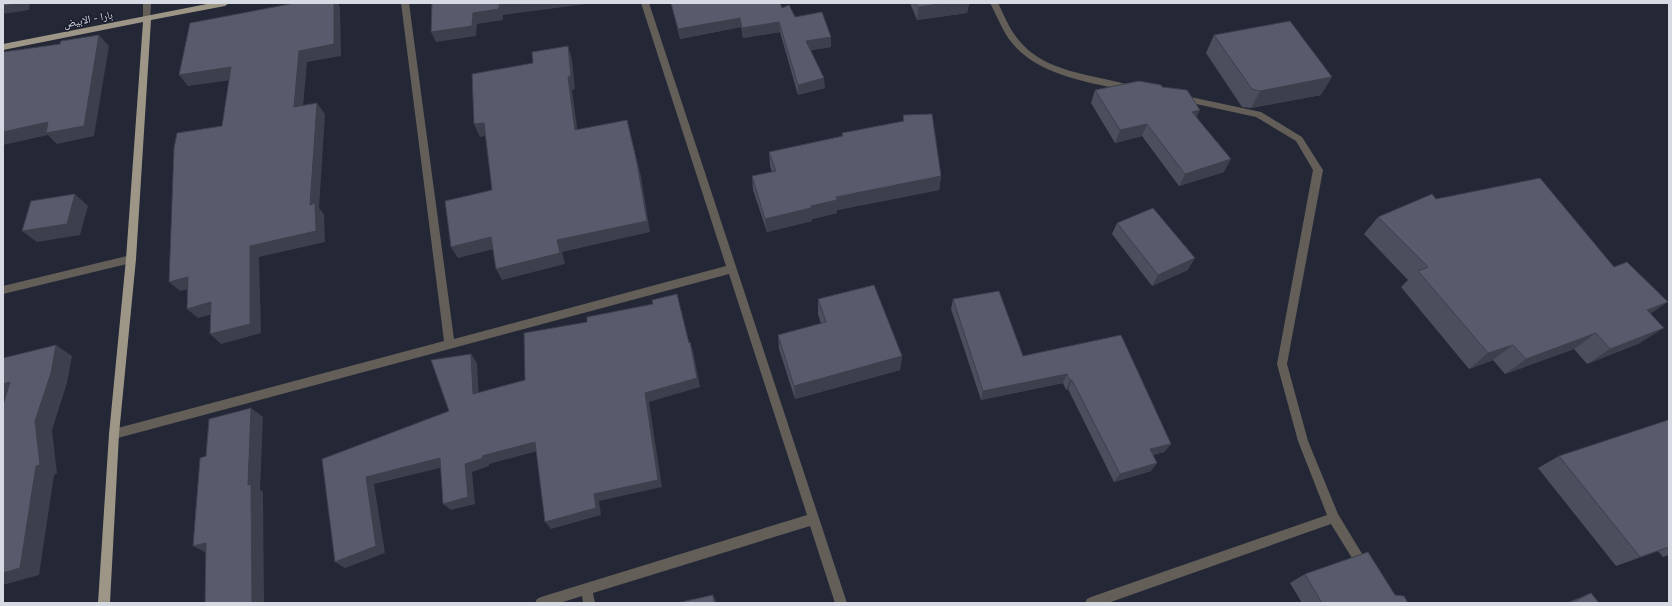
<svg xmlns="http://www.w3.org/2000/svg" width="1672" height="606" viewBox="0 0 1672 606" font-family="'Space Grotesk','Noto Naskh Arabic',sans-serif">
<rect width="100%" height="100%" fill="#232736"/>
<g fill="none" stroke-linecap="round" stroke-linejoin="round">
<!-- minor -->
<g fill="#635f58" fill-rule="evenodd">
<polygon points="143,3 151,3 150,21 147,22 143,19"/>
<polygon points="401,3 409,3 454,339 726,266 641,3 649,3 847,603 835,603 810,526 593,593 595,603 583,603 582,596 560,603 535,603 537,599 541,597 807,515 729,274 114,439 110,438 109,434 110,430 114,429 444,341"/>
<path d="M990,3H998C1004,15 1009,28 1017,38C1044,74 1094,74 1133,86L1134,88L1133,90L1130,91C1091,83 1039,76 1012,43C1003,32 997,16 990,3Z"/>
<polygon points="1181,95 1261,112 1302,137 1323,170 1287,364 1308,441 1338,514 1370,567 1368,571 1364,573 1360,571 1331,524 1108,603 1085,603 1087,599 1091,597 1327,515 1298,441 1277,364 1313,170 1296,141 1256,117 1178,100 1177,98"/>
<polygon points="131,255 134,256 136,259 134,262 131,263 3,294 3,286"/>
</g>
<!-- major -->
<polygon fill="#9d9686" fill-rule="evenodd" points="212,3 229,3 225,6 151,20 136,259 119,434 110,603 98,603 109,434 126,259 143,22 3,50 3,44"/>
</g>
<!-- wall -->
<g fill="#4b4e5d">
<polygon points="671,3 780,3 782,8 795,17 831,37 831,47 811,50 825,88 798,95 780,32 743,38 741,27 680,39"/>
<polygon points="910,3 969,3 967,13 917,20"/>
<polygon points="1214,35 1321,95 1251,108 1242,107 1206,53"/>
<polygon points="1162,87 1197,118 1224,172 1179,186 1142,136 1115,143 1091,103 1095,90"/>
<polygon points="903,115 941,176 939,190 837,210 837,213 812,219 812,221 767,232 753,190 752,176 772,172 770,166 769,152 842,136 842,133 903,122"/>
<polygon points="1436,199 1614,267 1651,314 1640,343 1587,364 1574,349 1505,374 1493,360 1469,369 1401,287 1408,280 1364,234 1378,217"/>
<polygon points="1117,223 1188,270 1152,286 1112,234"/>
<polygon points="818,299 902,356 900,370 795,399 779,349 778,335 821,324 818,314"/>
<polygon points="953,299 1023,356 1121,335 1171,444 1164,452 1153,455 1151,471 1114,482 1068,389 1066,390 1063,383 981,400 951,309"/>
<polygon points="1669,421 1669,555 1663,557 1658,551 1616,566 1538,468 1559,456"/>
<polygon points="1305,574 1395,595 1408,603 1302,603 1290,583"/>
<polygon points="1591,593 1599,603 1567,603 1574,600"/>
</g>
<!-- shaded-wall -->
<g fill="#3d404c">
<polygon points="22,3 30,3 29,10 3,14 3,6"/>
<polygon points="334,3 338,3 340,8 341,56 307,62 302,118 294,107 299,51"/>
<polygon points="513,3 594,3 503,15 503,20 477,24 476,36 436,42 431,32 473,13 499,5"/>
<polygon points="946,3 969,3 967,13 917,20 918,7"/>
<polygon points="740,18 741,27 680,39 678,29"/>
<polygon points="779,22 780,32 743,38 742,28"/>
<polygon points="99,35 109,46 94,136 57,144 48,135 3,145 3,132"/>
<polygon points="831,37 831,47 807,51 806,41"/>
<polygon points="568,46 572,59 575,89 572,90 579,142 575,130 568,77"/>
<polygon points="231,67 239,79 188,86 179,75"/>
<polygon points="1332,77 1321,95 1251,108 1260,91"/>
<polygon points="824,78 825,88 798,95 798,85"/>
<polygon points="317,103 325,114 319,208 324,214 325,242 259,257 261,333 221,344 210,334 250,246 310,205"/>
<polygon points="1200,110 1194,123 1192,112"/>
<polygon points="627,120 641,176 650,232 562,252 565,264 502,280 496,269 557,240"/>
<polygon points="484,123 490,135 480,137 474,124"/>
<polygon points="1147,124 1142,136 1115,143 1120,130"/>
<polygon points="1231,159 1224,172 1179,186 1185,174"/>
<polygon points="941,176 939,190 837,210 837,213 812,219 812,221 767,232 765,219 811,206 836,197"/>
<polygon points="75,194 88,206 80,235 37,242 22,231"/>
<polygon points="491,237 498,248 458,258 451,247"/>
<polygon points="1195,258 1188,270 1152,286 1158,275"/>
<polygon points="188,277 199,287 180,291 169,282"/>
<polygon points="211,302 221,312 198,318 187,309"/>
<polygon points="1668,302 1644,318 1647,310"/>
<polygon points="1664,328 1640,343 1587,364 1610,349"/>
<polygon points="1596,333 1574,349 1505,374 1526,359"/>
<polygon points="690,342 693,351 700,387 649,402 662,487 599,501 601,515 551,529 545,522 594,494 645,393"/>
<polygon points="56,345 72,356 67,383 52,430 57,473 54,475 39,575 3,585 3,573 36,466 35,421"/>
<polygon points="1513,345 1493,360 1469,369 1488,353"/>
<polygon points="471,354 477,363 479,402 473,394"/>
<polygon points="902,356 900,370 795,399 794,386"/>
<polygon points="1067,374 1063,383 981,400 983,391"/>
<polygon points="1070,380 1072,380 1068,389 1066,390"/>
<polygon points="10,382 27,392 3,398 3,384"/>
<polygon points="251,408 263,417 260,490 263,492 264,603 252,603 248,485"/>
<polygon points="535,442 541,450 489,464 489,466 472,472 475,504 451,510 443,504 465,464 482,456"/>
<polygon points="1171,444 1164,452 1143,457 1150,449"/>
<polygon points="440,458 448,466 374,484 385,553 345,568 335,562 366,477"/>
<polygon points="1157,463 1151,471 1114,482 1120,474"/>
<polygon points="206,543 207,553 193,546"/>
<polygon points="1669,547 1658,551 1616,566 1640,557"/>
<polygon points="713,595 716,601 716,603 714,603"/>
</g>
<!-- building -->
<g fill="#575b6c" stroke="#3d404c">
<polygon points="3,3 22,3 3,6"/>
<polygon points="295,3 334,3 334,44 299,51 294,107 317,103 310,205 315,203 316,231 250,246 250,324 210,334 211,302 187,309 188,277 169,282 174,148 177,133 222,126 231,67 179,75 190,23"/>
<polygon points="432,3 513,3 499,5 499,9 473,13 472,26 431,32"/>
<polygon points="671,3 780,3 782,8 789,5 795,17 822,12 831,37 806,41 824,78 798,85 779,22 742,28 740,18 678,29"/>
<polygon points="916,3 946,3 918,7"/>
<polygon points="1290,21 1332,77 1260,91 1252,89 1214,35"/>
<polygon points="99,35 84,126 46,133 48,122 3,132 3,52 60,44 61,41"/>
<polygon points="568,46 571,76 568,77 575,130 627,120 637,163 647,221 557,240 560,253 496,269 491,237 451,247 445,201 492,190 484,123 474,124 472,74 533,63 532,52"/>
<polygon points="1139,81 1161,85 1162,87 1187,90 1200,110 1192,112 1231,159 1185,174 1147,124 1120,130 1095,90"/>
<polygon points="932,114 941,176 836,197 837,200 811,206 811,208 765,219 752,176 776,171 769,152 843,136 842,133 904,121 903,115"/>
<polygon points="1540,178 1614,267 1627,262 1668,302 1647,310 1664,328 1610,349 1596,333 1526,359 1513,345 1488,353 1418,271 1428,267 1378,217 1432,194 1436,199"/>
<polygon points="75,194 67,224 22,231 31,201"/>
<polygon points="1153,208 1195,258 1158,275 1117,223"/>
<polygon points="874,285 902,356 794,386 778,335 826,322 818,299"/>
<polygon points="999,291 1023,356 1121,335 1171,444 1150,449 1157,463 1120,474 1072,380 1070,380 1067,374 983,391 953,299"/>
<polygon points="677,294 689,343 690,342 697,378 645,393 658,480 594,494 596,508 545,522 535,442 482,456 483,458 465,464 468,497 443,504 440,458 366,477 376,546 335,562 322,459 449,411 431,360 471,354 473,394 525,380 524,333 587,322 587,317 653,304 652,300"/>
<polygon points="56,345 51,373 35,421 40,465 36,466 20,568 3,573 3,405 10,382 3,384 3,358"/>
<polygon points="251,408 248,485 251,484 252,603 205,603 206,543 193,546 200,458 206,456 209,419"/>
<polygon points="1668,420 1669,421 1669,547 1640,557 1559,456"/>
<polygon points="1368,552 1395,595 1404,596 1408,603 1322,603 1305,574"/>
<polygon points="1591,593 1599,603 1571,603"/>
<polygon points="713,595 714,603 677,603"/>
</g>
<g text-anchor="middle" dominant-baseline="central" stroke-width="3" stroke-linejoin="round" paint-order="stroke">
<!-- street labels -->
<g font-size="11" fill="#d7d9e3" stroke="#1a1d2c">
<text transform="translate(88 19) rotate(-11)">بارا - الابيض</text>
</g>
</g>
<!-- border -->
<rect width="1672" height="606" fill="none" stroke="#d7d9e3" stroke-width="8"/>
</svg>
